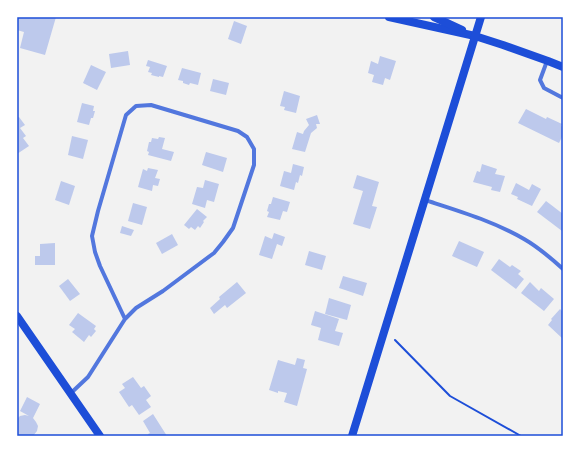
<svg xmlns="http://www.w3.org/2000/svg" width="580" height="453" viewBox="0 0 580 453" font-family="'PT Sans Narrow',sans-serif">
<rect width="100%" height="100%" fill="#f2f2f2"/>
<!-- building -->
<g fill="#bdc9ec">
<polygon points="17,17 56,17 45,55 20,48 24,32 17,30"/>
<polygon points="234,21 247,26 241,44 228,39"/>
<polygon points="128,51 130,65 111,68 109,54"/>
<polygon points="380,56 396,61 390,80 385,78 383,85 372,82 374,75 368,73 371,61 378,64"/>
<polygon points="148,60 167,66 163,77 159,76 159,77 151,75 152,73 148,72 150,67 146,66"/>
<polygon points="91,65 106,72 97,90 83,83"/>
<polygon points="182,68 201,73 198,85 190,83 189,85 183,83 183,81 178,80"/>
<polygon points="213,79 229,83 226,95 210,91"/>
<polygon points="284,91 300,96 296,113 284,110 285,107 280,106"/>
<polygon points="82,103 94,106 93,111 95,111 93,118 91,118 89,125 77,122"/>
<polygon points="526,109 546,119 547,117 562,124 561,126 563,127 563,135 559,143 518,123"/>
<polygon points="317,115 320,124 316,124 317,128 311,133 305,152 292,149 297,132 303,134 304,131 309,125 306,119"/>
<polygon points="19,117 25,125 20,128 26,136 23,138 29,146 17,154 17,118"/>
<polygon points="72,136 88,140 83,159 68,155"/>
<polygon points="159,137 165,138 162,149 174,152 171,161 148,155 149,152 147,151 149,142 151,142 152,138 158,139"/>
<polygon points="206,152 227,158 223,172 202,165"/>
<polygon points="293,164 304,167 302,176 300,175 298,183 296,182 294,190 280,186 284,171 291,173"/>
<polygon points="482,164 497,169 495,174 505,176 500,192 491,190 492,187 473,182 477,171 480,172"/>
<polygon points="148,168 158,170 155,178 160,179 158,186 153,185 152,191 138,187 143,169 147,171"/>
<polygon points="357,175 379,182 372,206 377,207 370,229 353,224 363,191 353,188"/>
<polygon points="205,180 219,184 214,202 207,200 205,208 192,204 197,187 203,188"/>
<polygon points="61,181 75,186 69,205 55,200"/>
<polygon points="516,183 529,190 532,184 541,189 532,206 517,199 518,197 511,194"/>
<polygon points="273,197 290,202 287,212 283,211 280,220 267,217 269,212 267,211 269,204 271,204"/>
<polygon points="546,201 563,214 563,229 562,231 537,212"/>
<polygon points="133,203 147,207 142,225 128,221"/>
<polygon points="197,209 207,217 203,221 204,222 200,228 198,226 195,230 191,227 189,229 184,225"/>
<polygon points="122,226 134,230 131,236 120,233"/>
<polygon points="274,233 285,237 282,246 277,244 272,259 259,255 265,236 272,239"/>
<polygon points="172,234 178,245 162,254 156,243"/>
<polygon points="459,241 484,252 477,267 452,256"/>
<polygon points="55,243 55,265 35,265 35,256 40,256 40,244"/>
<polygon points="309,251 326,256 322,270 305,265"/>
<polygon points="499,259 510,267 512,265 521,271 518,274 524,279 516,289 491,270"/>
<polygon points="343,276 367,283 363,296 339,288"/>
<polygon points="68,279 80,294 70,301 59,286"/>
<polygon points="237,282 246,293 227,308 225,305 214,314 210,308 220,299 219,297"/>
<polygon points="530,282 539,291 541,288 554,299 544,311 521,293"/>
<polygon points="329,298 351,305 347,320 325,314"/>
<polygon points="560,309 563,312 563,339 548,325 552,320 551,319"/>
<polygon points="315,311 339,319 335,331 343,333 339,346 318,340 321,328 311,325"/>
<polygon points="78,313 96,326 94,329 96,331 91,337 89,335 84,342 72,332 75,329 69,325"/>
<polygon points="297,358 305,360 303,368 307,369 297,406 284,402 287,393 278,391 278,393 269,390 278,360 295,365"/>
<polygon points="133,377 141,388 144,386 151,396 146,400 151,407 139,415 132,405 129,407 119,392 125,388 122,384"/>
<polygon points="27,397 40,404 33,418 36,422 38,426 37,431 33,436 18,436 17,435 17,419 20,416 25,415 29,416 20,411"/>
<polygon points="153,414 167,436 149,436 148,434 150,433 143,421"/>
</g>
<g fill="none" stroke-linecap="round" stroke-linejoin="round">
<!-- path -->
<polyline stroke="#1d4ed8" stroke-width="2" points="395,340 450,396 521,436"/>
<!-- minor -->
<g stroke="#5277de" stroke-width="4">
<polyline points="547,61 540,80 544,88 563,98"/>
<path d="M425,200C459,211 493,221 524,239C538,247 552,259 563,269"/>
<polyline points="71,393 88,377 125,319 136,308 163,291 214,253 223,242 233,228 254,165 254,149 247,137 238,131 151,105 136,106 126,115 98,211 92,236 95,252 100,266 125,319"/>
</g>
<!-- secondary -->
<g stroke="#1d4ed8" stroke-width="8">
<polyline points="389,17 475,36 503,45 548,61 563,67"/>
<polyline points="434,17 462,30"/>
<polyline points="17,316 100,436"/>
<polyline points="352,436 481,17"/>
</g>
</g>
<!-- border -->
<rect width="580" height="453" fill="none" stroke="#ffffff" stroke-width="36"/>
<rect x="18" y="18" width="544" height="417" fill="none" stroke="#1d4ed8" stroke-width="1.5"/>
</svg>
